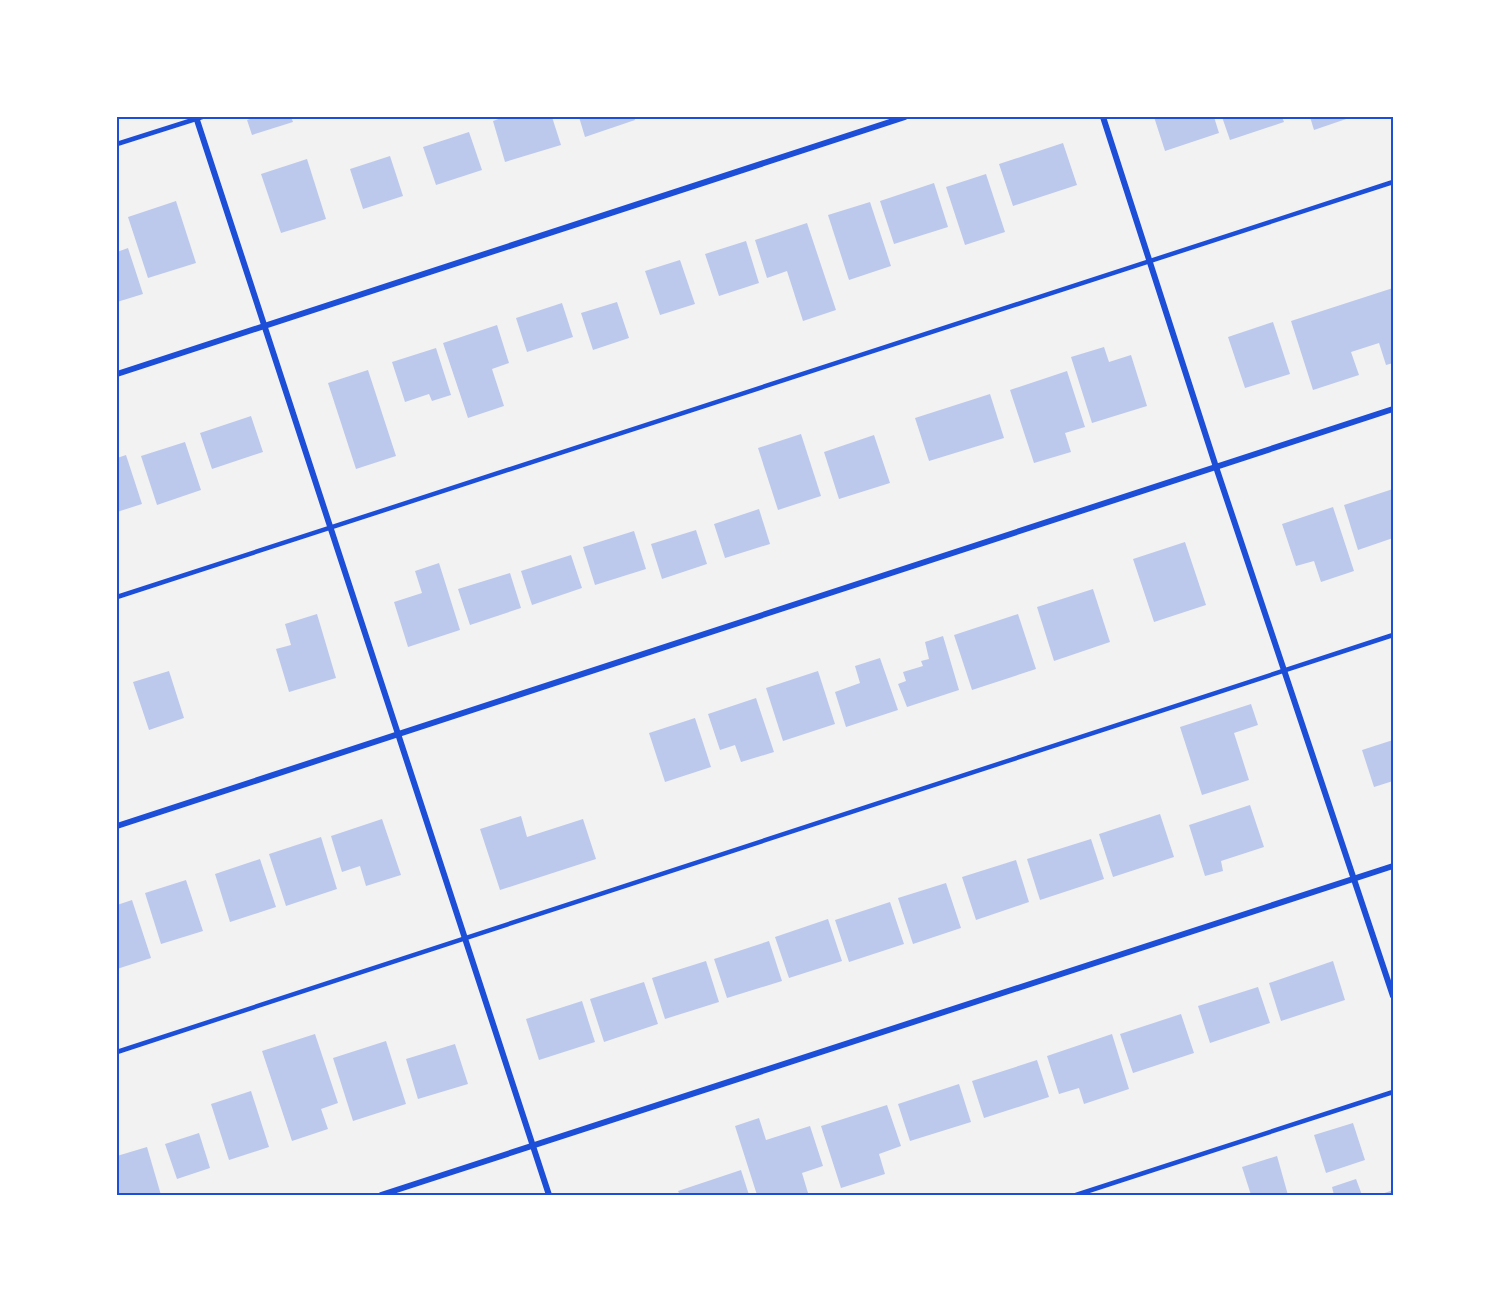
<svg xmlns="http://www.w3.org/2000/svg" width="1510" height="1312" viewBox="0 0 1510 1312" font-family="Literata,serif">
<rect width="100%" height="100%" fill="#f2f2f2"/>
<!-- building -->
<g fill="#bdc9ec">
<polygon points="256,117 291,117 293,122 252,135 247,120"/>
<polygon points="504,117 552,117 561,145 505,162 493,121"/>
<polygon points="579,117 634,117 635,120 585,137"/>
<polygon points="1154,117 1214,117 1219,133 1165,151"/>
<polygon points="1222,117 1282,117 1284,122 1230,140"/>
<polygon points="1310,117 1352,117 1314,130"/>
<polygon points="469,132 482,170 436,185 423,147"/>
<polygon points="1063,143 1077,185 1013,206 999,164"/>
<polygon points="390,156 403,196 363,209 350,169"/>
<polygon points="307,159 326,219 281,233 261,174"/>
<polygon points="986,174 1005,232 965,245 946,187"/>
<polygon points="934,183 948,227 894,244 880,201"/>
<polygon points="176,201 196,263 148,278 128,217"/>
<polygon points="870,202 891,266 849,280 828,215"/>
<polygon points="807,223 836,310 803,321 787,271 767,278 755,240"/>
<polygon points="746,241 759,283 719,296 705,254"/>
<polygon points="128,248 143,294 117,302 117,252"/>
<polygon points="680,260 695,304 660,315 645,271"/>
<polygon points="1393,288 1393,363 1386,365 1379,343 1351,352 1359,375 1313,390 1291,321"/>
<polygon points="617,302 629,338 593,350 581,313"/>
<polygon points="562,303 573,337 527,352 516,318"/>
<polygon points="1273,322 1290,374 1245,388 1228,337"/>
<polygon points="497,325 509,363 492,369 504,406 468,418 443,343"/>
<polygon points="1104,347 1109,362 1131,355 1147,406 1092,423 1071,357"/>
<polygon points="436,348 451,395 432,401 429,394 405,402 392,362"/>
<polygon points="368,370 396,456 356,469 328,383"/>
<polygon points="1067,371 1085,427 1065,433 1071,452 1034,463 1010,390"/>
<polygon points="990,394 1004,438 929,461 915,418"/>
<polygon points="251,416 263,452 212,469 200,433"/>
<polygon points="801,434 821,496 778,510 758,448"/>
<polygon points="874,435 890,483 839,499 824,452"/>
<polygon points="185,442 201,490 157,505 141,456"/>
<polygon points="126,455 142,504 117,512 117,458"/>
<polygon points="1393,489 1393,538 1358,550 1344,505"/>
<polygon points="1333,507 1354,571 1321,582 1314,561 1296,566 1282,524"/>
<polygon points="759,509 770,544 725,558 714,524"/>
<polygon points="696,530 707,564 662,579 651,544"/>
<polygon points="634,531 646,569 595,585 583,547"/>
<polygon points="1185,542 1206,605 1154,622 1133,559"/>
<polygon points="571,555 582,588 532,605 521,571"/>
<polygon points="439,563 460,630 408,647 394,602 422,593 415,571"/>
<polygon points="510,573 521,608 470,625 458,589"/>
<polygon points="1093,589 1110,642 1054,661 1037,607"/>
<polygon points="317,614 336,678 289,692 276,649 291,645 285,624"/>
<polygon points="1018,614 1036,669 972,690 954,635"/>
<polygon points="943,636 959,690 907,707 898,684 906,681 903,672 923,666 921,661 929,659 925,642"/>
<polygon points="880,658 898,710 846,727 835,692 860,683 855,666"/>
<polygon points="169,671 184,718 149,730 133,682"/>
<polygon points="818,671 835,724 783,741 766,688"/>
<polygon points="756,698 774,752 741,762 735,745 720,750 708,714"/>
<polygon points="1251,704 1258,725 1234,733 1249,780 1202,795 1180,727"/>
<polygon points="695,718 711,767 665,782 649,733"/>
<polygon points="1393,740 1393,781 1374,787 1362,750"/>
<polygon points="1250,805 1264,847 1221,861 1223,871 1205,876 1189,825"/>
<polygon points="1160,814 1174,857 1113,877 1099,834"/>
<polygon points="521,816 527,837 583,819 596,859 500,890 480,829"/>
<polygon points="382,819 401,875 366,886 360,866 342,872 331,836"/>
<polygon points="321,837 337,889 286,906 269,854"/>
<polygon points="1091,839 1104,879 1040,900 1027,859"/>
<polygon points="260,859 276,907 230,922 215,874"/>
<polygon points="1016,860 1029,902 976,920 962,877"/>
<polygon points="186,880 203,931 161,944 145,893"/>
<polygon points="946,883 961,928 913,944 898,898"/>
<polygon points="132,900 151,958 117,969 117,905"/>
<polygon points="890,902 904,944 849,962 835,920"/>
<polygon points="828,919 842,961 789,978 775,937"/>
<polygon points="769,941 782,981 727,998 714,959"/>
<polygon points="706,961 719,1002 665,1019 652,978"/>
<polygon points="1333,961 1345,1000 1281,1021 1269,983"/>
<polygon points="644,982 658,1024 604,1042 590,999"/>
<polygon points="1258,987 1270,1023 1210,1043 1198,1006"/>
<polygon points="582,1001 595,1042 539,1060 526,1019"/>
<polygon points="1181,1014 1194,1053 1133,1073 1120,1034"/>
<polygon points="315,1034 338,1103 321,1109 328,1129 292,1141 262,1051"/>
<polygon points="1112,1034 1129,1089 1084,1104 1079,1088 1059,1094 1047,1056"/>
<polygon points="386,1041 406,1104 353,1121 333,1058"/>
<polygon points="455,1044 468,1084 418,1099 406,1059"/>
<polygon points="1037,1060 1049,1097 984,1118 972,1081"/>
<polygon points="959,1084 971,1122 910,1141 898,1104"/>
<polygon points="251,1091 269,1147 229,1160 211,1104"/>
<polygon points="887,1105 901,1146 879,1154 885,1174 841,1188 821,1126"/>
<polygon points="759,1118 766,1140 810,1126 823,1166 802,1173 808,1193 757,1195 735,1126"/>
<polygon points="1353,1123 1365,1160 1326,1173 1314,1135"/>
<polygon points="199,1133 210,1168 177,1179 165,1144"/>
<polygon points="147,1147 161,1195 117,1195 117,1156"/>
<polygon points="1277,1156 1288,1195 1251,1195 1242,1167"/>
<polygon points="741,1170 749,1195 680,1195 678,1191"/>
<polygon points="1356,1179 1362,1195 1334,1195 1332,1187"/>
<polygon points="1393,1190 1393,1195 1379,1195"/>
</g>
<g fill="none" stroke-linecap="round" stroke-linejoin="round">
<!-- service -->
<g stroke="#1d4ed8" stroke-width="4.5">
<polyline points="117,144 202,117"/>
<polyline points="117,597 1393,182"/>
<polyline points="117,1052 1393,635"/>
<polyline points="1076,1195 1393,1092"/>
</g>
<!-- minor -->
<g stroke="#1d4ed8" stroke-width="6">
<polyline points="196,117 549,1195"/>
<polyline points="1103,117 1216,467 1393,996"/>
<polyline points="117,374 905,117"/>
<polyline points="117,826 1393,409"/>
<polyline points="381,1195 1393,866"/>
</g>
</g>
<!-- border -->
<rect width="1510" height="1312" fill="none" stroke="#ffffff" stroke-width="237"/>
<rect x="118" y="118" width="1274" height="1076" fill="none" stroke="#1d4ed8" stroke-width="2"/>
</svg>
